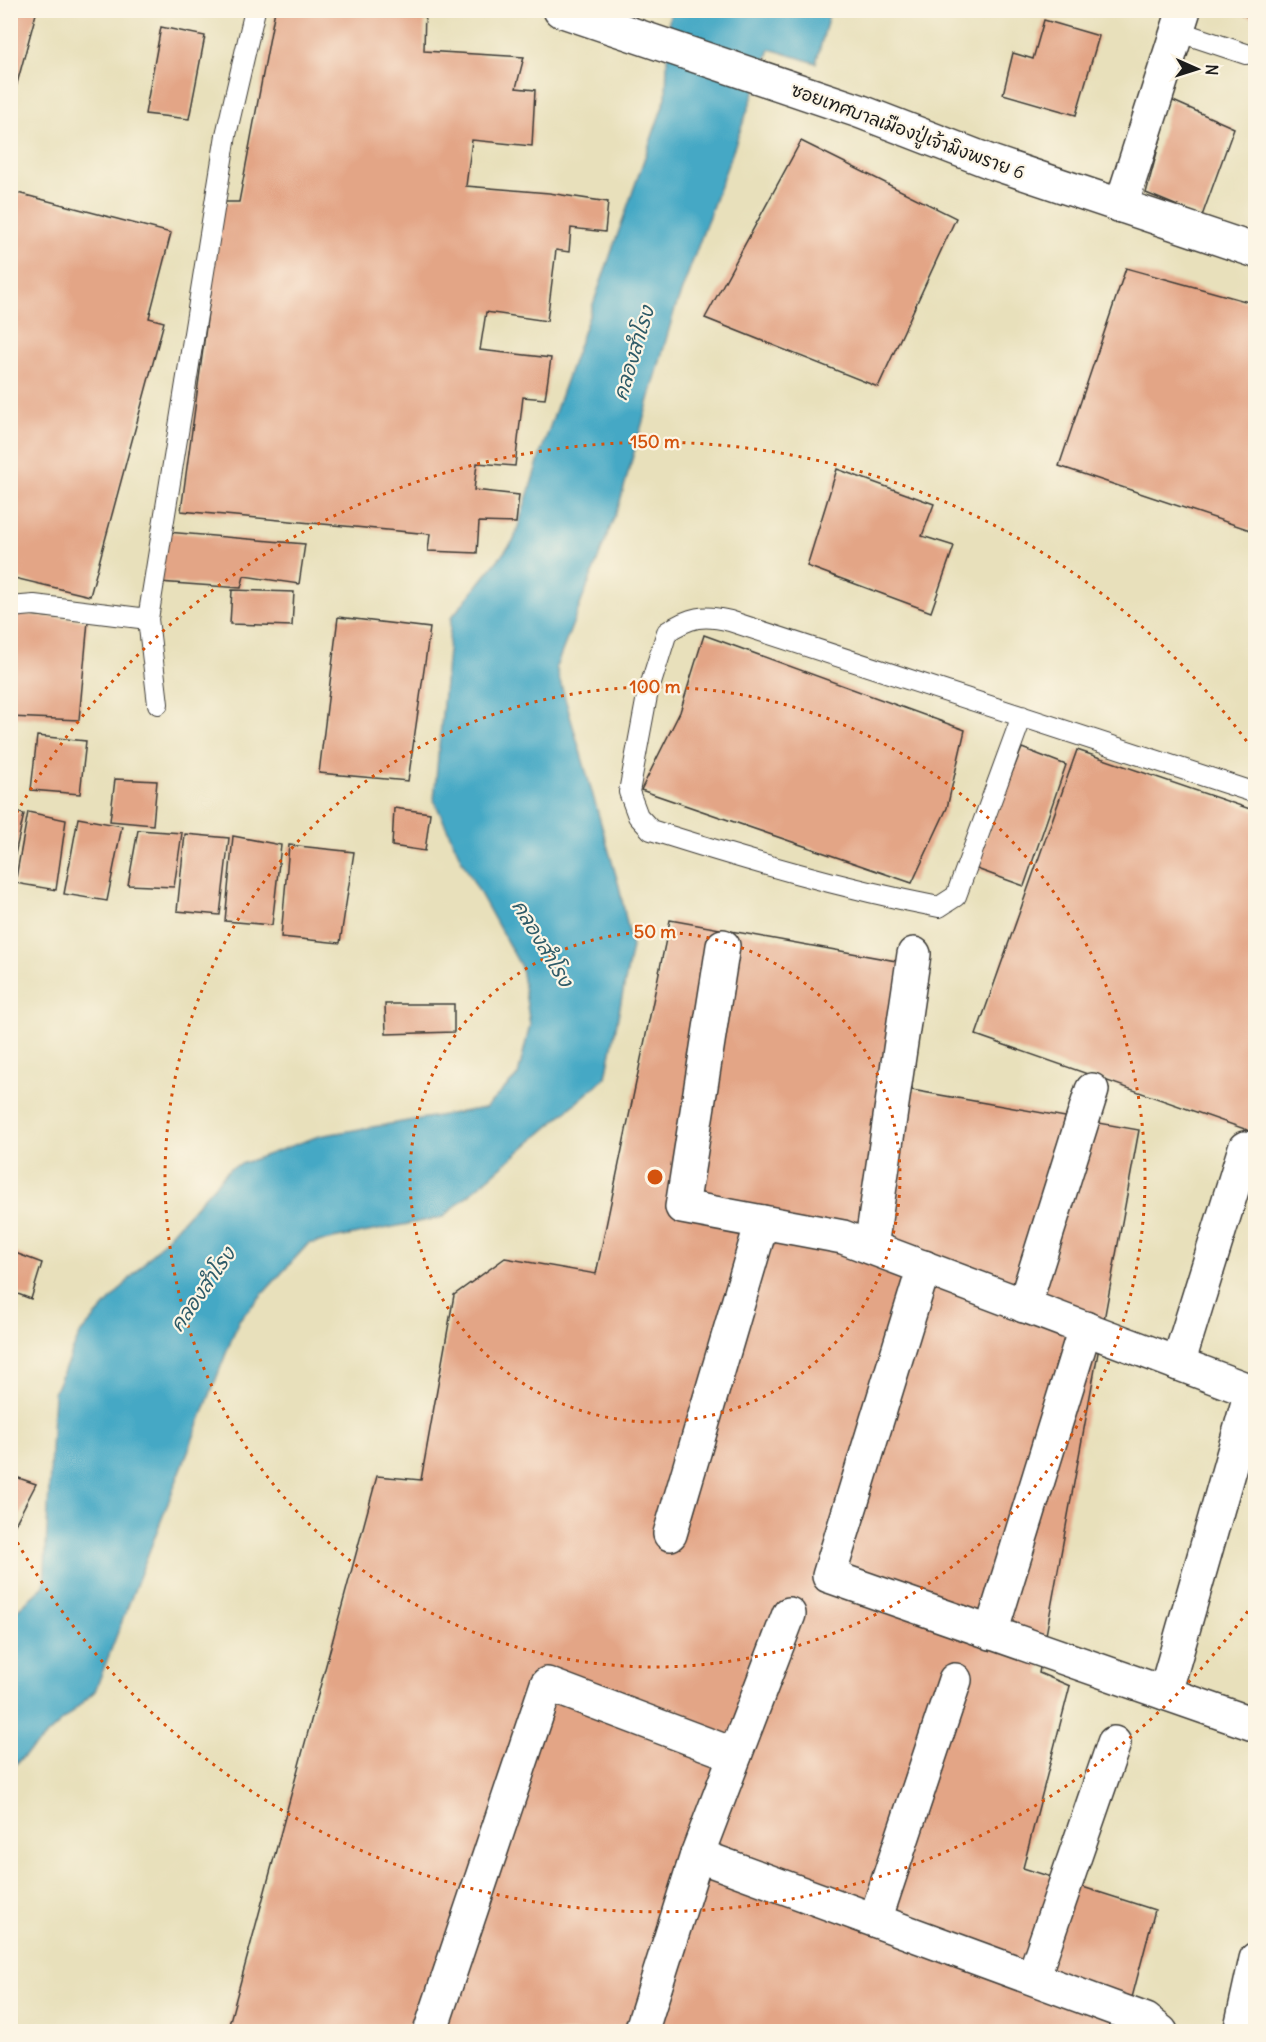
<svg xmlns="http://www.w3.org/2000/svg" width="1266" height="2042" viewBox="0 0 1266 2042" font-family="Delius,'Playpen Sans Thai',sans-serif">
<rect width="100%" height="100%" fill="#fcf5e5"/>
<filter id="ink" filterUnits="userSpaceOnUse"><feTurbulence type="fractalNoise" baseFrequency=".0167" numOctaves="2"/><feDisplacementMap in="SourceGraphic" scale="12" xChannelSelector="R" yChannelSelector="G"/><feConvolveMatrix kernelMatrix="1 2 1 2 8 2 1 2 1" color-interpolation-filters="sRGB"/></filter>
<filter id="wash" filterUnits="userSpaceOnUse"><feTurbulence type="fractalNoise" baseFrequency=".008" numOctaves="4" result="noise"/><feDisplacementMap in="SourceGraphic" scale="24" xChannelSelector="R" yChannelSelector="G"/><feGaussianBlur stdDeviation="1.35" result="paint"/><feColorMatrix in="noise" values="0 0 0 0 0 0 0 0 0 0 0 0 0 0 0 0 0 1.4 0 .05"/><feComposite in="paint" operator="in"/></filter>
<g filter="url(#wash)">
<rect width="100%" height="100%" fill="#e8e0bb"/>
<!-- water -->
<polygon fill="#45a8c5" stroke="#306270" stroke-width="1.5" points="671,11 830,11 816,63 770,49 674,312 619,505 556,667 619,886 632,947 606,1077 443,1217 308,1244 239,1320 95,1691 11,1768 10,1616 44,1586 54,1393 80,1334 230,1168 319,1136 485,1108 518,1075 530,1025 521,967 462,861 434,800 451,618 514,540 541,452 666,97 668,26"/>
<g id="blocks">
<!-- building -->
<g fill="#e3a586">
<polygon points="10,10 37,10 16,87 10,85"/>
<polygon points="275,10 425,10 424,51 524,57 516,88 535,90 532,146 472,140 466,186 549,193 608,202 605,232 571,228 569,252 556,250 547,321 486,312 480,350 551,358 545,399 523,397 515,466 477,463 474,490 519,495 516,523 479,522 477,553 428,551 430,534 181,511 223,202 239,202"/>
<polygon points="1230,10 1256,10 1256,19 1230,11"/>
<polygon points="1044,20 1099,36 1076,115 1003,94 1013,53 1033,59"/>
<polygon points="161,27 205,36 189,119 145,114"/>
<polygon points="1171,100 1234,128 1202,216 1146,193"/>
<polygon points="801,141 956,218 878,387 705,318"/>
<polygon points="10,191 171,233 149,318 164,322 90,596 10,577"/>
<polygon points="1126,268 1256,304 1256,532 1059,466"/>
<polygon points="837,469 934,504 922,536 954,546 931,612 807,566"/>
<polygon points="167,532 305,544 299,584 244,576 241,588 159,582"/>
<polygon points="232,590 294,592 292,626 230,624"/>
<polygon points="10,613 88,621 79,720 10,717"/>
<polygon points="338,617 430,628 408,781 319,773"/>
<polygon points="704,635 965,730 947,808 912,883 641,790 680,712"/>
<polygon points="37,736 86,741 80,794 31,790"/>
<polygon points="1022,748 1066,765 1024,886 974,868"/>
<polygon points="1077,750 1256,811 1256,1133 976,1035"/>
<polygon points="115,779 157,781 153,825 110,821"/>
<polygon points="394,808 430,813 425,851 392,846"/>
<polygon points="10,811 24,814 11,872 10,872"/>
<polygon points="28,812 66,820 56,890 15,883"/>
<polygon points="78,818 122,826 107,901 64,894"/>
<polygon points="138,830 182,833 174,887 128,885"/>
<polygon points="185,834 229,838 220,915 177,911"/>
<polygon points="233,836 281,845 272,925 225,921"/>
<polygon points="289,845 354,852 340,943 281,937"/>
<polygon points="670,920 907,963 912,1090 1139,1130 1039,1673 1070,1686 1023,1868 1155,1910 1123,2032 227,2032 377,1476 421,1480 454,1295 505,1258 596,1274"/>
<polygon points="385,1004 454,1004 454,1032 386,1034"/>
<polygon points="10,1251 42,1263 31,1299 10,1291"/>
<polygon points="10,1475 36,1484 10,1534"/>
</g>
</g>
</g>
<g filter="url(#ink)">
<use href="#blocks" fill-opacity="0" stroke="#3b3934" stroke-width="1.5"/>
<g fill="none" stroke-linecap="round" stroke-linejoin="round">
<defs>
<g id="lane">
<polyline points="1177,31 1246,54"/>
<polyline points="10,607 34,605 148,619"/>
<polyline points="158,704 148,619 226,135 255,10"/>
<path d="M1022,716L956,896L939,907C841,888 746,860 651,830L638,816L629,792L647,696L667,632C690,617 703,614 730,621L1256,793"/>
</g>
<g id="street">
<polyline points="1121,206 1184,10"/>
<polyline points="723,946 682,1207 843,1237 1256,1393"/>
<polyline points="871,1247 914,954"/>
<polyline points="924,1267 829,1576 1256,1725"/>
<polyline points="1024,1306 1092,1090"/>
<polyline points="1178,1364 1245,1148"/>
<polyline points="670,1534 762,1222"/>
<polyline points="991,1633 1085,1328"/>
<polyline points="1165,1693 1251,1392"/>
<polyline points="697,1855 789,1614"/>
<polyline points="875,1920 955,1680"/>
<polyline points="1033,1978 1114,1743"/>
<polyline points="430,2032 547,1684 735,1755"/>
<polyline points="641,2032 697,1855 1146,2020 1161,2032"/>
<polyline points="1240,2032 1256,1959"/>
</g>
<polyline id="secondary" points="560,10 859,111 991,162 1256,251"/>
</defs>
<!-- lane casing -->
<use href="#lane" stroke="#3b3934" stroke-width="22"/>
<!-- street casing -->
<use href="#street" stroke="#3b3934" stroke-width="36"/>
<!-- secondary casing -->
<use href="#secondary" stroke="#3b3934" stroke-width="36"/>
<!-- lane -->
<use href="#lane" stroke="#fff" stroke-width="20"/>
<!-- street -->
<use href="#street" stroke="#fff" stroke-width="33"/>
<!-- secondary -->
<use href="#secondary" stroke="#fff" stroke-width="33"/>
</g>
</g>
<!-- distance rings -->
<g fill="none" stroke="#d4530e" stroke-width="3" stroke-dasharray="3 6">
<circle cx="655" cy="1177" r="245"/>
<circle cx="655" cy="1177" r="490"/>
<path d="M1253 1604A735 735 0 0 1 12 1533M12 821A735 735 0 0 1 1253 750"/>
</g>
<g text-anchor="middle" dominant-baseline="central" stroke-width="4.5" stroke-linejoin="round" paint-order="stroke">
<!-- street labels -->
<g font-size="18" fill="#1c1c1c" stroke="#fcf5e5">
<text transform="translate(908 131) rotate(20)">ซอยเทศบาลเมืองปู่เจ้ามิงพราย 6</text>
</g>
<!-- water labels -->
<g font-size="20" font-style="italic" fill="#2e5b68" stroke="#fcf5e5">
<text transform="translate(633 353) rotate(-73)">คลองสำโรง</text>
<text transform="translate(543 943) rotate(59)">คลองสำโรง</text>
<text transform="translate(202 1289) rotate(-55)">คลองสำโรง</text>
</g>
</g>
<circle cx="655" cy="1177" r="9" fill="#d4530e" stroke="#fcf5e5" stroke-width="3"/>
<g font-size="18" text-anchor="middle" font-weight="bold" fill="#d4530e" stroke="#fcf5e5" stroke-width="4.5" stroke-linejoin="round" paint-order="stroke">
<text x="655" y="448">150 m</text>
<text x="655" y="693">100 m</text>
<text x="655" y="938">50 m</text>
</g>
<!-- margin -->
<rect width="1266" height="2042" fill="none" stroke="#fcf5e5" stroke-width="36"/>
<!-- north arrow -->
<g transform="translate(1197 69) rotate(93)" stroke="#fcf5e5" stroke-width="4.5" paint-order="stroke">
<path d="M0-4.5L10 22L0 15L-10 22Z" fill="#1c1c1c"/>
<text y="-9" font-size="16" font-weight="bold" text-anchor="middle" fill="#1c1c1c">N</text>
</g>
</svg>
